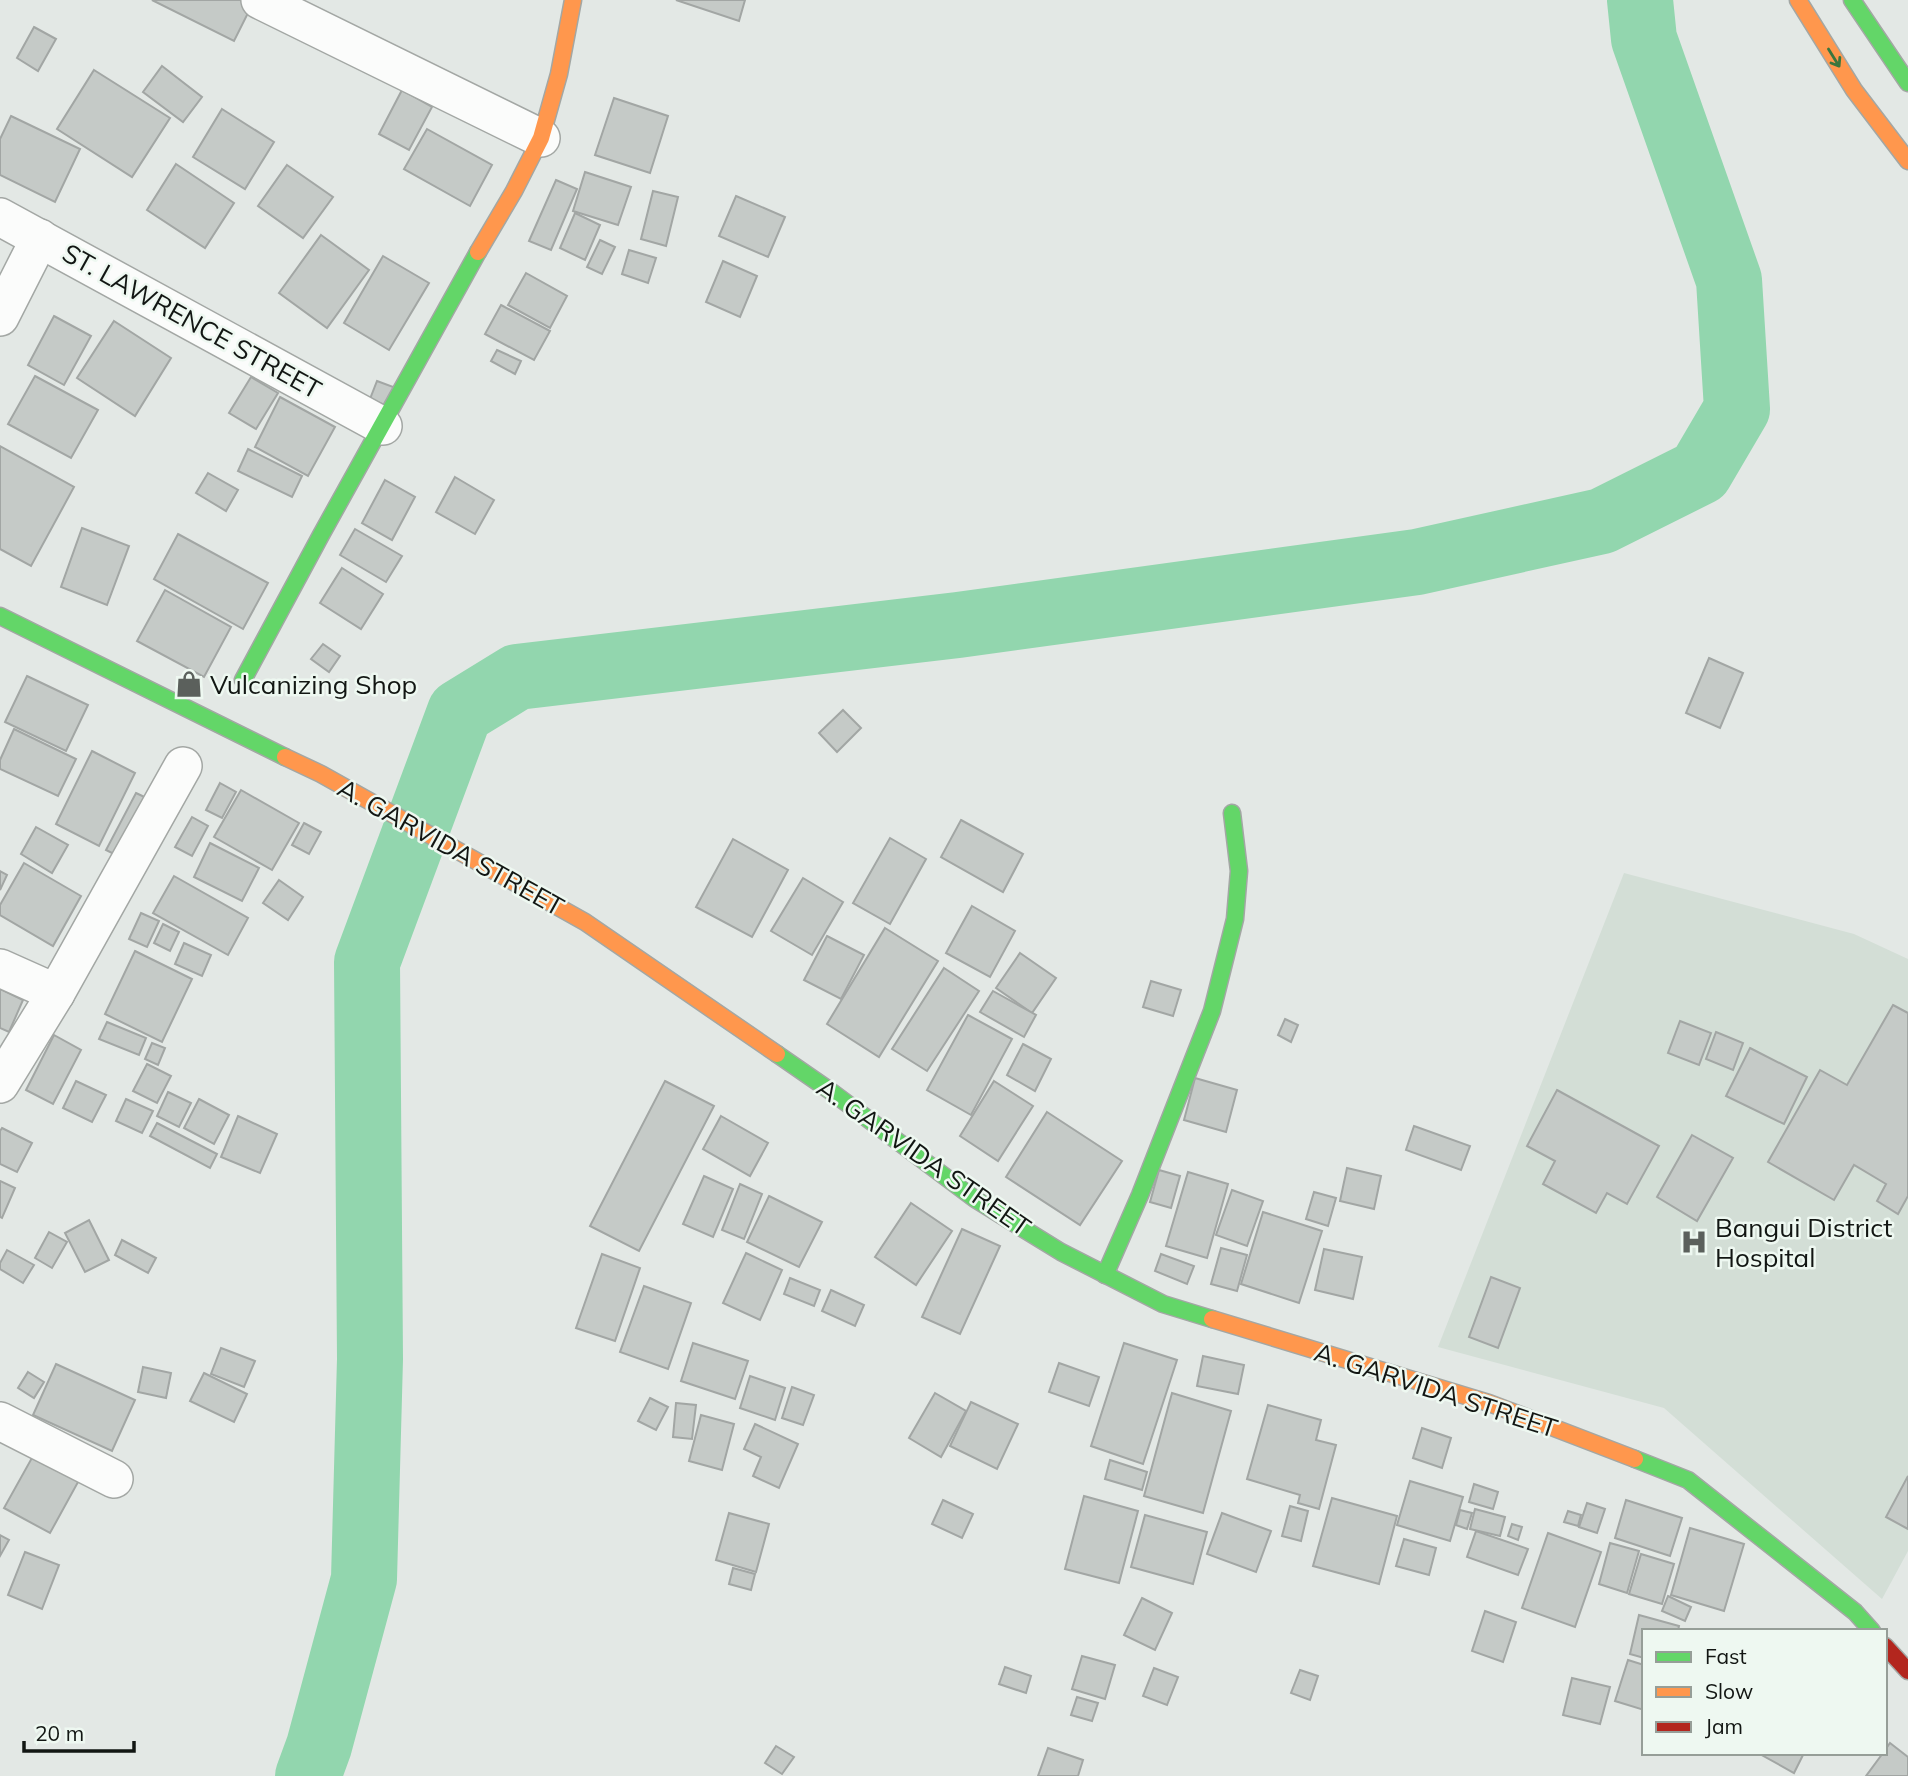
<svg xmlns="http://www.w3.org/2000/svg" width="1908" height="1776" viewBox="0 0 1908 1776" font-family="Mulish,sans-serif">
<rect width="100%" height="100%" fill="#e3e8e5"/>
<!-- built -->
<polygon fill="#d3ded6" points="1624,873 1854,934 1908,959 1908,1551 1882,1599 1664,1408 1438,1347"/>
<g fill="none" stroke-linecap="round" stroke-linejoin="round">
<!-- river -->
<polyline stroke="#92d6ae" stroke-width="66" points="308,1776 319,1746 364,1579 370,1359 367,962 460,712 517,677 958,625 1417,562 1602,521 1700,472 1737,409 1729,280 1644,39 1640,0"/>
</g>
<!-- building -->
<g fill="#c5cac7" stroke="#a2a6a4" stroke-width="2">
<polygon points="152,0 241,0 252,5 234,41"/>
<polygon points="676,0 745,0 739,21"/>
<polygon points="34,27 56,39 38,71 17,58"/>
<polygon points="162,66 202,97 183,122 143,92"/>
<polygon points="94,70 170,118 132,177 57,129"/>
<polygon points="402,90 432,107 409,150 379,134"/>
<polygon points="614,98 668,116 650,173 595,155"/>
<polygon points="222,109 274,142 245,189 193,157"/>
<polygon points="11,116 80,149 55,202 0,175 0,139"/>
<polygon points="427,129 492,165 470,206 404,169"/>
<polygon points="176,164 234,203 205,248 147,210"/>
<polygon points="287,165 333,197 303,238 258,206"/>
<polygon points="585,172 631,187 618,225 573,211"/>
<polygon points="556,180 577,189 551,250 529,241"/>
<polygon points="653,191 678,197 666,246 641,239"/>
<polygon points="736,196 785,217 768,257 719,236"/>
<polygon points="575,213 600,225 585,260 560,248"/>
<polygon points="321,235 369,270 327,328 279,293"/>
<polygon points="600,240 615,247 602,274 587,267"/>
<polygon points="629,250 656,258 648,283 622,274"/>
<polygon points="383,256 429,283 389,350 344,323"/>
<polygon points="723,261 757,276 740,317 706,302"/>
<polygon points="526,273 567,296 550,328 508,305"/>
<polygon points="501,305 550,331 534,360 485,334"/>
<polygon points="54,316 91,336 64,385 28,365"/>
<polygon points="114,321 171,358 135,416 77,378"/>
<polygon points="497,350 521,361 515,374 491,361"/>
<polygon points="35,376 98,410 71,458 8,424"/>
<polygon points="251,377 278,393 256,429 229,413"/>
<polygon points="377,381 396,388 389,407 370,399"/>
<polygon points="280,397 335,427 308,476 255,447"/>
<polygon points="0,446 74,487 31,566 0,549"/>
<polygon points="248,449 302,476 292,497 238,471"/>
<polygon points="208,473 238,490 226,511 196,493"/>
<polygon points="455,477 494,500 475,534 436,512"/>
<polygon points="385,480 415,497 392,540 362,523"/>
<polygon points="82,528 129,546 107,605 61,587"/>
<polygon points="355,529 402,556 386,582 340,555"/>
<polygon points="178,534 268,583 243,629 154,579"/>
<polygon points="342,568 383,594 361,629 320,603"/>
<polygon points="165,590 231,627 204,677 137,641"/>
<polygon points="323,644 340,656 329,672 311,659"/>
<polygon points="1709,658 1743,673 1720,728 1686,713"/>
<polygon points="27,676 88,705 66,751 5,722"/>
<polygon points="843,710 861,728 837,752 819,733"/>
<polygon points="14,729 76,759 58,796 0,769 0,760"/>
<polygon points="92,751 135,773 99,846 56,824"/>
<polygon points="220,783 236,792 222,818 206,810"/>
<polygon points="241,790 299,823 272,870 214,837"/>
<polygon points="136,793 153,801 122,858 106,850"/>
<polygon points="192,817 208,826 192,856 175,847"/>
<polygon points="961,820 1023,854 1003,892 941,857"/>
<polygon points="304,823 321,832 309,854 292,845"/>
<polygon points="36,827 68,845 52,873 21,854"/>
<polygon points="890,838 926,859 890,924 853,903"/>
<polygon points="733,839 788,870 752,937 696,907"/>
<polygon points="210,843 259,868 242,901 194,877"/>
<polygon points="24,863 81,896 53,946 0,915 0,905"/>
<polygon points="0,871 7,875 0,890"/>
<polygon points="174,876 248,918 228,955 153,913"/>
<polygon points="803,878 843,902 812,955 771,931"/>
<polygon points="279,880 303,897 288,920 263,903"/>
<polygon points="972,906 1015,931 990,977 946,953"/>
<polygon points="141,913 159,921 147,947 129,939"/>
<polygon points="163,924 179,932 170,951 154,943"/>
<polygon points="885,928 938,961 879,1057 827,1024"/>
<polygon points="827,936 864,955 841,999 804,980"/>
<polygon points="184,943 211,955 202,976 175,964"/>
<polygon points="135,951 192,979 162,1042 105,1014"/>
<polygon points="1020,953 1056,978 1032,1013 996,988"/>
<polygon points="944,968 979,991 927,1071 892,1049"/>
<polygon points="1151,981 1181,990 1173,1016 1143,1007"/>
<polygon points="0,989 23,1000 9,1032 0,1028"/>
<polygon points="993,991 1036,1015 1024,1037 980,1012"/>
<polygon points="1893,1005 1908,1013 1908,1196 1898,1214 1877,1201 1886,1184 1854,1165 1834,1200 1768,1162 1820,1070 1847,1085"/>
<polygon points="968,1015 1012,1039 971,1115 927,1090"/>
<polygon points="1285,1019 1298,1025 1291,1042 1278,1035"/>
<polygon points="1680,1021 1711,1033 1699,1065 1668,1053"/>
<polygon points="107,1022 146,1038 139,1055 99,1039"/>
<polygon points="1716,1032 1743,1043 1733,1070 1706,1059"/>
<polygon points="54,1035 81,1050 53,1104 26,1090"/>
<polygon points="152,1043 165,1048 158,1065 145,1059"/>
<polygon points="1023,1044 1051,1059 1035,1091 1007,1075"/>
<polygon points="1750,1048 1807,1077 1784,1124 1726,1096"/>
<polygon points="147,1064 171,1076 157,1103 133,1091"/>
<polygon points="1195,1078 1237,1090 1226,1132 1184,1120"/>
<polygon points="76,1081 106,1095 92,1122 63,1108"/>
<polygon points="665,1081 714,1106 639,1251 590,1226"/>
<polygon points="994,1081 1033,1106 998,1161 960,1136"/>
<polygon points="1557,1090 1659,1146 1627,1204 1607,1193 1596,1213 1543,1184 1555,1161 1527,1146"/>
<polygon points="168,1092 191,1103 179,1127 157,1116"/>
<polygon points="126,1099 153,1111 142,1133 116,1121"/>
<polygon points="199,1099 229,1115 214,1144 184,1128"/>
<polygon points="1047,1112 1122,1161 1080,1225 1006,1177"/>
<polygon points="238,1116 277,1134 260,1173 221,1157"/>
<polygon points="721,1116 768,1143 750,1176 703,1149"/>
<polygon points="157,1123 217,1154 210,1168 150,1136"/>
<polygon points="1414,1126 1470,1146 1461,1170 1406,1150"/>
<polygon points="2,1128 32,1143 17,1172 0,1164 0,1131"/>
<polygon points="1692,1135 1733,1158 1697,1221 1657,1197"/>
<polygon points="1347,1168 1381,1176 1374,1209 1340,1201"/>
<polygon points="1159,1170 1180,1176 1171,1208 1150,1202"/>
<polygon points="1188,1172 1228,1184 1207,1258 1166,1246"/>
<polygon points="704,1176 733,1189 713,1237 683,1224"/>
<polygon points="0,1181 15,1188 2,1218 0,1217"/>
<polygon points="740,1184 762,1194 744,1239 722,1230"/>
<polygon points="1232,1190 1263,1201 1247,1246 1216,1235"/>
<polygon points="1314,1192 1336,1198 1328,1226 1306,1219"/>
<polygon points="769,1196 822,1222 799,1267 747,1242"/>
<polygon points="911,1203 952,1231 916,1285 875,1257"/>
<polygon points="1263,1212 1322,1231 1299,1303 1241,1284"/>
<polygon points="89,1220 109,1260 85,1272 65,1233"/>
<polygon points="962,1229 1000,1246 960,1334 922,1317"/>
<polygon points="49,1232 67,1242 52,1268 35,1258"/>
<polygon points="122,1240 156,1258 148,1273 115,1255"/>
<polygon points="1221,1248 1247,1255 1237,1291 1211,1284"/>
<polygon points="1324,1249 1362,1257 1353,1299 1315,1290"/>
<polygon points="7,1250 34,1265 23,1283 0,1269 0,1263"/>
<polygon points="746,1253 782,1270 760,1320 723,1303"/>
<polygon points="602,1254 640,1268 615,1341 576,1328"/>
<polygon points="1161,1254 1194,1266 1187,1284 1155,1271"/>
<polygon points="1491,1277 1520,1288 1498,1348 1469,1337"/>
<polygon points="790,1278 820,1290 814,1306 784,1294"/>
<polygon points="644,1286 691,1303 668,1369 620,1352"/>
<polygon points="831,1290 864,1305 855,1326 822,1311"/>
<polygon points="693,1343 748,1361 735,1399 681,1381"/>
<polygon points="1124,1343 1177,1360 1143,1464 1091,1446"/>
<polygon points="221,1348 255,1361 244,1387 211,1374"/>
<polygon points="1203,1356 1244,1365 1238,1394 1197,1386"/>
<polygon points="1059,1363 1099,1377 1089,1406 1049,1392"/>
<polygon points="56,1364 135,1400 112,1451 33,1415"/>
<polygon points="143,1367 171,1373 166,1398 138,1392"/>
<polygon points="28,1372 44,1382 34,1398 18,1388"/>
<polygon points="204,1373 247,1394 234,1422 190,1401"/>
<polygon points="750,1376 785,1388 775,1420 740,1408"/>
<polygon points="792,1387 814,1395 803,1425 782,1418"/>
<polygon points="935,1393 966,1411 941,1457 909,1438"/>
<polygon points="1172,1393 1231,1411 1203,1513 1144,1496"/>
<polygon points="650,1398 668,1407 656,1430 638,1421"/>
<polygon points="971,1402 1018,1424 997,1469 950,1446"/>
<polygon points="676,1403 696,1405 692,1439 673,1437"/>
<polygon points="1268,1405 1321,1420 1316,1440 1336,1445 1319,1509 1298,1503 1300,1495 1247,1479"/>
<polygon points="701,1415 734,1424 722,1470 689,1461"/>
<polygon points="755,1424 798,1444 779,1488 753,1476 761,1457 744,1449"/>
<polygon points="1422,1428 1451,1438 1442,1468 1413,1458"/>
<polygon points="38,1447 83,1473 50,1533 4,1508"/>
<polygon points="1110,1460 1147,1472 1142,1490 1105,1479"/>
<polygon points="1908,1476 1908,1529 1886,1517"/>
<polygon points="1410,1481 1463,1497 1450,1541 1397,1525"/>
<polygon points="1474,1484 1498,1492 1493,1509 1469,1502"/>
<polygon points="1084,1496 1138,1511 1119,1583 1065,1569"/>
<polygon points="1332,1498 1397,1516 1379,1584 1313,1566"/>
<polygon points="943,1500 973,1514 962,1538 932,1524"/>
<polygon points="1626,1500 1682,1518 1670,1556 1615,1538"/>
<polygon points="1587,1503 1605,1509 1597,1533 1579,1527"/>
<polygon points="1290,1506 1308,1511 1301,1541 1282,1536"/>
<polygon points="1475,1509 1505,1517 1500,1536 1470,1529"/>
<polygon points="1460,1510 1472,1513 1467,1529 1456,1525"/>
<polygon points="1568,1511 1581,1515 1578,1526 1564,1522"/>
<polygon points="729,1513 769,1524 756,1572 716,1560"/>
<polygon points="1222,1513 1271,1531 1256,1572 1207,1554"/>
<polygon points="1145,1515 1207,1532 1193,1584 1131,1567"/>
<polygon points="1512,1524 1522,1527 1518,1540 1508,1536"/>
<polygon points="1690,1528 1744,1544 1724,1611 1671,1595"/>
<polygon points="1476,1531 1528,1549 1518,1575 1467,1557"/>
<polygon points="1548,1533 1601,1552 1575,1627 1522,1608"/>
<polygon points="0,1535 9,1540 0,1556"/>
<polygon points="1404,1539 1436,1548 1429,1575 1396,1566"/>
<polygon points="1610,1543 1639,1551 1627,1593 1599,1584"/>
<polygon points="25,1552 59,1565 42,1609 8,1595"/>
<polygon points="1641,1554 1674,1564 1662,1604 1629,1594"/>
<polygon points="733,1568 755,1574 751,1590 729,1584"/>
<polygon points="1668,1596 1691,1607 1685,1621 1662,1611"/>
<polygon points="1142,1598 1172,1613 1155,1650 1124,1635"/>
<polygon points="1485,1611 1516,1622 1503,1662 1472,1651"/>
<polygon points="1639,1615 1679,1626 1678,1631 1644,1631 1644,1658 1630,1654"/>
<polygon points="1082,1656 1115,1665 1105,1699 1072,1689"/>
<polygon points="1628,1660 1644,1665 1644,1710 1615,1701"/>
<polygon points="1005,1667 1031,1676 1026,1693 999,1684"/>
<polygon points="1154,1668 1178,1677 1167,1705 1143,1696"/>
<polygon points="1300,1670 1318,1676 1310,1700 1291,1693"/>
<polygon points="1572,1678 1610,1687 1600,1724 1563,1715"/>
<polygon points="1077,1697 1098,1703 1092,1721 1071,1715"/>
<polygon points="1890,1743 1908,1757 1908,1776 1866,1776 1883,1753 1885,1753 1885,1750"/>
<polygon points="776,1746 794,1757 782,1774 765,1763"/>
<polygon points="1048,1748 1083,1760 1078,1776 1038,1776"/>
<polygon points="1758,1753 1804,1753 1794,1773"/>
</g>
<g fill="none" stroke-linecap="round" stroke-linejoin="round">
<defs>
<g id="street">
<polyline points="260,0 541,138"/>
<polyline points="0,217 383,426"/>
<polyline points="0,317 40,238"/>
<polyline points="0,968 56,993"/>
<polyline points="0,1084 56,993 183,766"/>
<polyline points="0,1421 114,1479"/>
</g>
<g id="fast">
<polyline points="1852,0 1908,83"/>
<polyline points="0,616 285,757"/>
<polyline points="243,680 321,535 478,252"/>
<polyline points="777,1054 829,1090 975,1199 1061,1252 1163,1304 1212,1319"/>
<polyline points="1105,1275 1140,1195 1212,1011 1235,919 1239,871 1232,813"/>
<polyline points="1635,1459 1688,1480 1855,1612 1872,1631"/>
</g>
<g id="slow">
<polyline points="1798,0 1854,90 1908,161"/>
<polyline points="478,252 514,191 541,138 559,74 573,0"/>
<polyline points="285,757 321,774 585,922 777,1054"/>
<polyline points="1212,1319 1489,1403 1635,1459"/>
</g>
<polyline id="jam" points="1885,1646 1908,1671"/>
</defs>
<!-- street casing -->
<use href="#street" stroke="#a3a7a4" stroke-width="40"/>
<!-- fast casing -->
<use href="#fast" stroke="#a3a7a4" stroke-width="19"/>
<!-- slow casing -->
<use href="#slow" stroke="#a3a7a4" stroke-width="19"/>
<!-- jam casing -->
<use href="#jam" stroke="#a3a7a4" stroke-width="19"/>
<!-- street -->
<use href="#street" stroke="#fbfcfb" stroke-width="37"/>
<!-- fast -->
<use href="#fast" stroke="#63d668" stroke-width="16"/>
<!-- slow -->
<use href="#slow" stroke="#ff974d" stroke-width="16"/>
<!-- jam -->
<use href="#jam" stroke="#b3261e" stroke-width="16"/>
</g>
<!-- one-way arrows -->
<defs><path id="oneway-shaft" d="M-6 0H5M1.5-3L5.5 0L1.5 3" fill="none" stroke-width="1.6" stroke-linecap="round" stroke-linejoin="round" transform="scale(1.75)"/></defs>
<use stroke="#3a763e" href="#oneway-shaft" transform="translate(1834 58) rotate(58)"/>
<!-- icons -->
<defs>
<symbol id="shop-bare" viewBox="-9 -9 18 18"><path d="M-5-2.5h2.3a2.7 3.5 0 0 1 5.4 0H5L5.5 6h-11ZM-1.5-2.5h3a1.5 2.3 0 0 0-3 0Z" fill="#5b605c" stroke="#eef8f1" stroke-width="2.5" paint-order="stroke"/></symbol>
<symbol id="hospital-bare" viewBox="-9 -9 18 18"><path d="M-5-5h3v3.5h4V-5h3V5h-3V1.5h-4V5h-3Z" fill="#5b605c" stroke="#eef8f1" stroke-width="2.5" paint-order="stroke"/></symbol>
</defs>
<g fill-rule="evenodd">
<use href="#shop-bare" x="170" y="665" width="38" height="38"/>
<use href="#hospital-bare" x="1675" y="1223" width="38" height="38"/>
</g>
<g text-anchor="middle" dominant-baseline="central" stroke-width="5" stroke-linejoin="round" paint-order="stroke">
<!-- street labels -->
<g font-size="26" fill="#121613" stroke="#eef8f1">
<text transform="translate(192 321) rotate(29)">ST. LAWRENCE STREET</text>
<text transform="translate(451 847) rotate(29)">A. GARVIDA STREET</text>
<text transform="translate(924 1157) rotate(35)">A. GARVIDA STREET</text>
<text transform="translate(1436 1390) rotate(18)">A. GARVIDA STREET</text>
</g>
<!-- poi labels -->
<g font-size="26" fill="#121613" stroke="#eef8f1" text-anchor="start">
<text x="210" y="684">Vulcanizing Shop</text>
<text x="1715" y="1227">Bangui District<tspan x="1715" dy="30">Hospital</tspan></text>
</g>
</g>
<!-- legend -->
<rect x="1642" y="1629" width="245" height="126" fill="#eef8f1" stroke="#969e98" stroke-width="2"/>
<rect x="1656" y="1652" width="35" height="10" fill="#63d668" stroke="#969e98" stroke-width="2"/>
<text x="1705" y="1664" font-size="21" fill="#121613">Fast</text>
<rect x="1656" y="1687" width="35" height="10" fill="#ff974d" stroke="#969e98" stroke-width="2"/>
<text x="1705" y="1699" font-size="21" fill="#121613">Slow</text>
<rect x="1656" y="1722" width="35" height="10" fill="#b3261e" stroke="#969e98" stroke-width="2"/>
<text x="1705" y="1734" font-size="21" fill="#121613">Jam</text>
<!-- scale -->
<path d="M24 1741v10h110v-10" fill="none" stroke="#121613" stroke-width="3.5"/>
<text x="35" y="1741" font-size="21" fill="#121613" stroke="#eef8f1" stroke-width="5" paint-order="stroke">20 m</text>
</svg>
